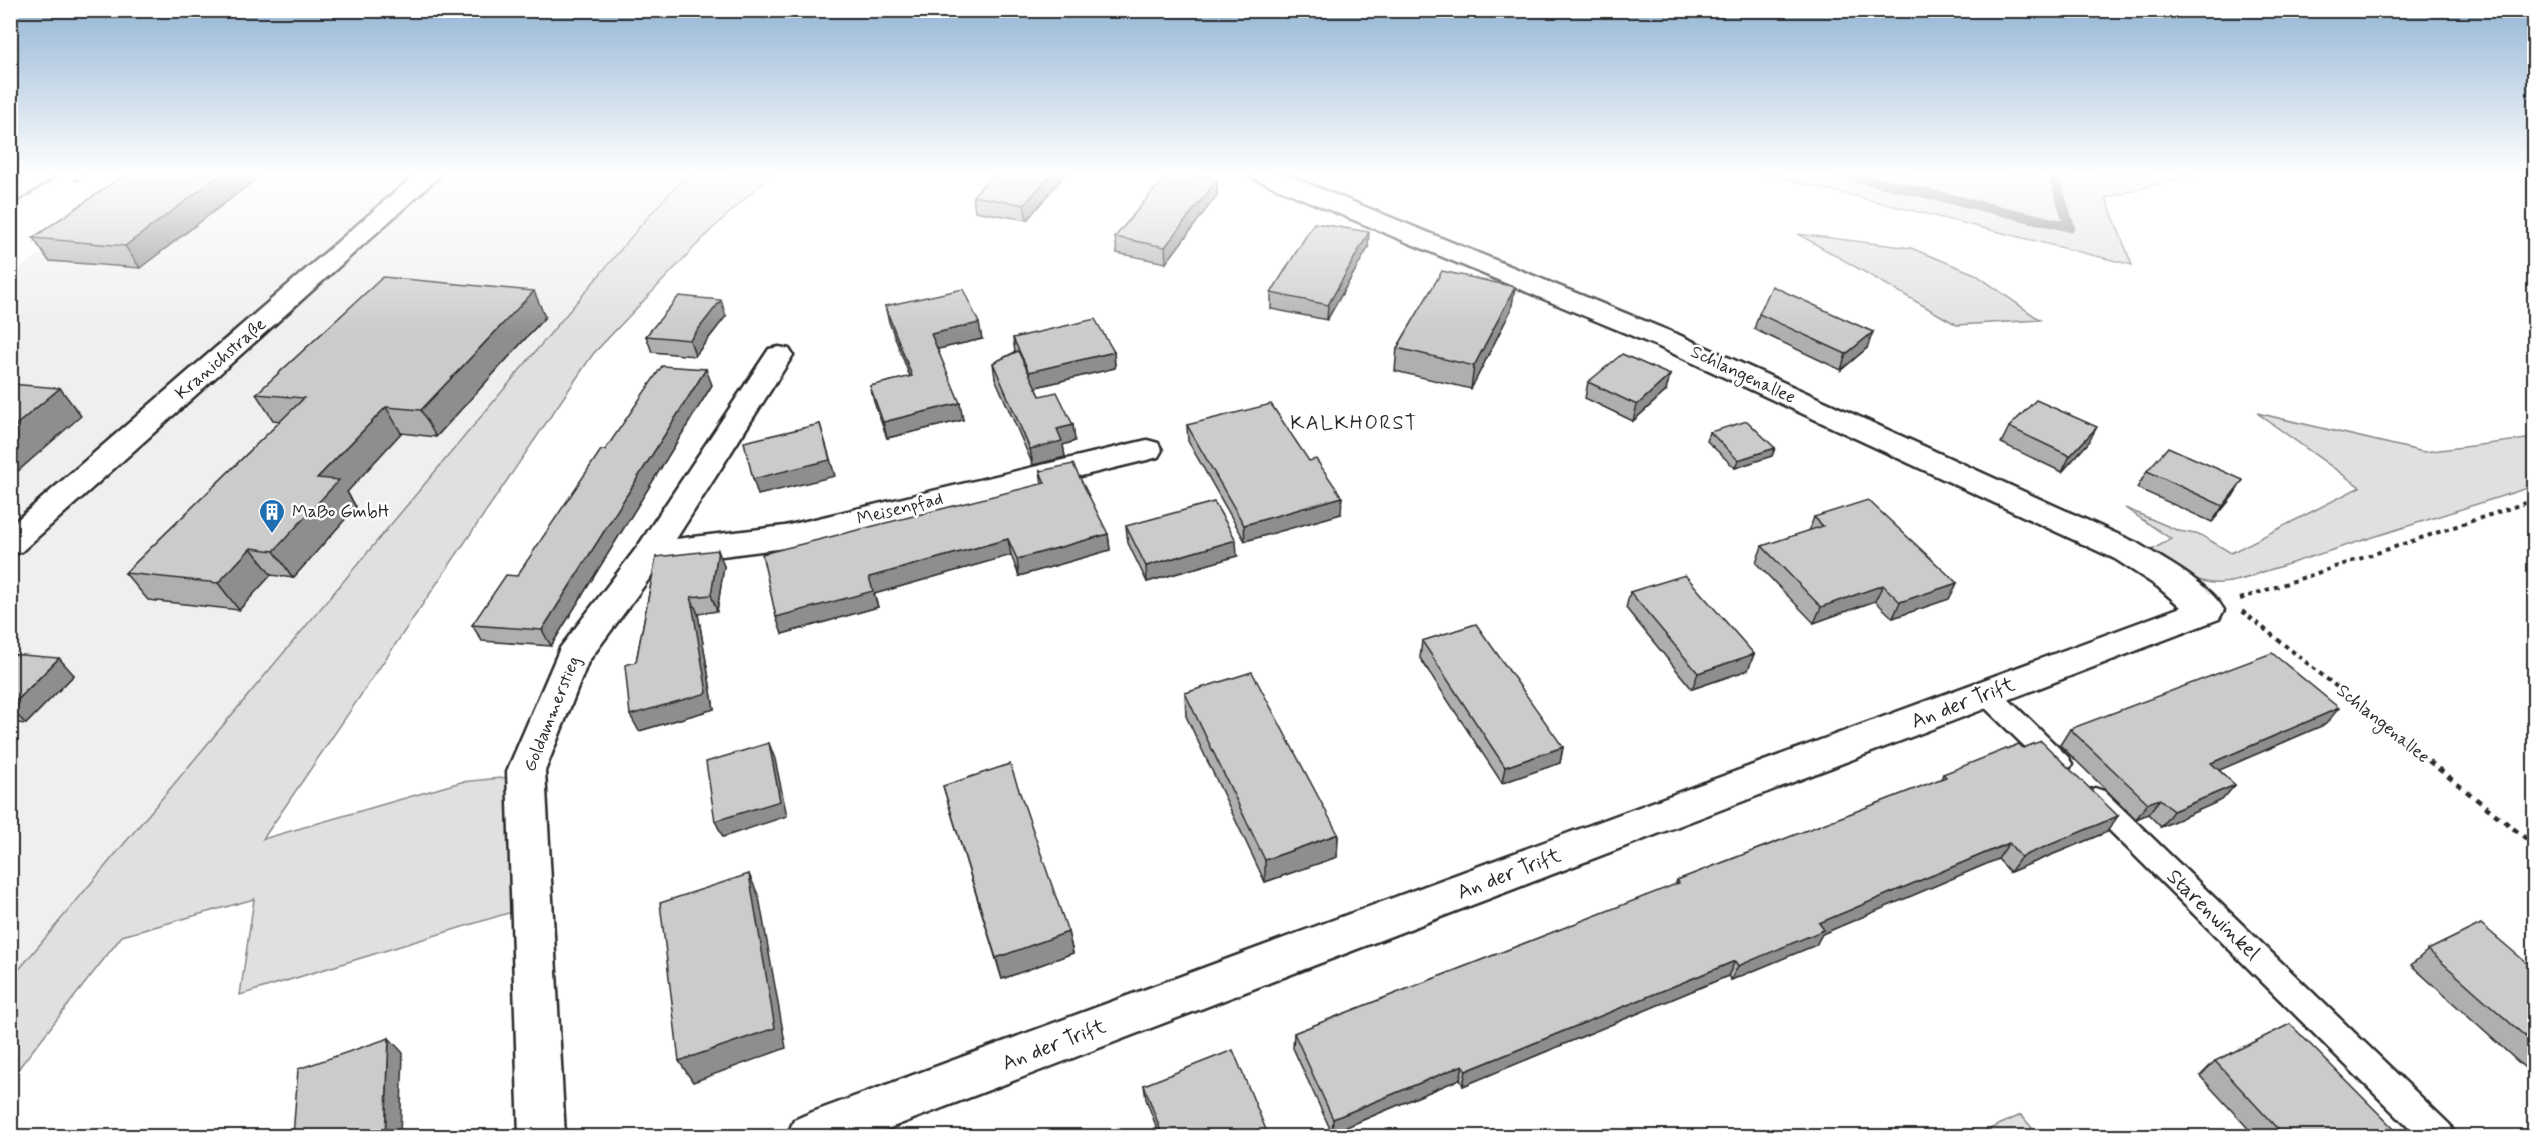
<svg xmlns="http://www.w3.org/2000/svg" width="2545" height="1147" viewBox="0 0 2545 1147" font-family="Mynerve,sans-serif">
<rect width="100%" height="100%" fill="#fff"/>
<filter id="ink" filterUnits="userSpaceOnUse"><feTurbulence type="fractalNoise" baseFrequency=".0167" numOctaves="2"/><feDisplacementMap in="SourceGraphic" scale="12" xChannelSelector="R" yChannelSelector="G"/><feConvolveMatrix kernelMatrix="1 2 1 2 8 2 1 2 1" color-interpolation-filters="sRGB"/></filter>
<g filter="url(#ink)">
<!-- built -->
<polygon fill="#efefef" points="152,173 688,173 647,218 11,979 11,275"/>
<!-- green -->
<g fill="#e0e0e0" stroke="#868686" stroke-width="1.5">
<polygon points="688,173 773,173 711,230 593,354 263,839 461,782 510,777 515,911 240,995 254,899 122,936 11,1078 11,979 647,218"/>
<polygon points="1761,173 2200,173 2106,198 2132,265"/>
<polygon points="1798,234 1911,248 1975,274 2040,320 1957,325"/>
<path d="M2257,413L2424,452L2534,438V486L2263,572C2208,595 2196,580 2148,552L2171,539L2125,508L2179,531L2201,535L2231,553L2360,487Z"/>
<polygon points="2021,1115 2039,1136 1974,1136"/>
</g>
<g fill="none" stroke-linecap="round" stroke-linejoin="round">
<!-- stream -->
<polyline stroke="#7e7e7e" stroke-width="10" points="1839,173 2070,227 2054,178 2071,173"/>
<defs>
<g id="lane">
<polygon points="1987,685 1996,687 2068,757 2072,764 2068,771 2059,774 2050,771 1978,701 1975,694 1978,687"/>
<polygon points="2095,788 2104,791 2450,1125 2455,1136 2417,1136 2086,807 2082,799 2086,791"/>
</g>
<g id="street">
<polygon points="417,173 443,173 21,552 10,555 10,526"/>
<path d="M1249,173H1282L1679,335L2137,543C2164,560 2208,582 2224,610L2219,619L869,1136H787L794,1120L810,1113L2181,607L2158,587L2115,559L1659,347L1253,178Z"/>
<polygon points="779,347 789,349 793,355 676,539 785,526 1147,440 1158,443 1162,450 1158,457 1147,460 785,548 660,564 588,662 545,771 565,1136 519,1136 507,771 560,648 638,546 769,349"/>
</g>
<polygon id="secondary" points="28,173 56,173 52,178 18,200 10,202 10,184"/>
</defs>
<!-- lane casing -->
<use href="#lane" stroke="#2b2b2b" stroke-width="5"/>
<!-- street casing -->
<use href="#street" stroke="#2b2b2b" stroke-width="5"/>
<!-- secondary casing -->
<use href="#secondary" stroke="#2b2b2b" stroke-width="5"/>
<!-- path-far2 -->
<polyline stroke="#2b2b2b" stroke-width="3" stroke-dasharray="4 4" stroke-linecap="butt" points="75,181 87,173"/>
<!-- path-far1 -->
<g stroke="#2b2b2b" stroke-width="4" stroke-dasharray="4.5 4.5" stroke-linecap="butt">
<polyline points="2240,599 2534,500"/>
<polyline points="2242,611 2412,747"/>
</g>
<!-- path -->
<polyline stroke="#2b2b2b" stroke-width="4.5" stroke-dasharray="6 6" stroke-linecap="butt" points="2410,746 2534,845"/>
<!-- lane -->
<use href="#lane" fill="#fff" fill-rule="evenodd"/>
<!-- street -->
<use href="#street" fill="#fff" fill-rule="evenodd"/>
<!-- secondary -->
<use href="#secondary" fill="#fff" fill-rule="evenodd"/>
</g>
<!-- wall -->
<g fill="#afafaf" stroke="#2b2b2b" stroke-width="1.5">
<polygon points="127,173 140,268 49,261 33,238"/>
<polygon points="1066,173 1027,220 975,211 973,196"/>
<polygon points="1217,180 1217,195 1166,263 1117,253 1115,237"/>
<polygon points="1368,248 1327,320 1271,309 1271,293"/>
<polygon points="1515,287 1511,310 1471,389 1395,371 1397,348"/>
<polygon points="885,306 982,339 937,349 963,420 887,438 874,402 870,386 910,377 889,322"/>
<polygon points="1759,314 1867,348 1841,370 1754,329"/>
<polygon points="726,316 695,356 652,352 646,336"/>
<polygon points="545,317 436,437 401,433 347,492 356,507 293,578 271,575 239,610 148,600 125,573 281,421 273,420 256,394"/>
<polygon points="1013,338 1114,352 1115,368 1036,387 1040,396 1073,425 1075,441 1063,445 1065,457 1033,465 995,378 993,363 1015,352"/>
<polygon points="1588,382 1666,391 1633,421 1585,398"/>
<polygon points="712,385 551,646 482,641 472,625 517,576 605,450"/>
<polygon points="1187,425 1341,514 1245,541 1188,441"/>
<polygon points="2009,427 2088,443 2062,472 2001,443"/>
<polygon points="1710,432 1775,448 1772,456 1735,468 1707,441"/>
<polygon points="1040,471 1108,534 1110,550 1019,576 1011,555 874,594 878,607 782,634 1042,484"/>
<polygon points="2147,471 2233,496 2212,522 2137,488"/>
<polygon points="1814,517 1957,583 1949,599 1893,618 1875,601 1814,623 1756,563 1762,546 1809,531"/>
<polygon points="1126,526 1237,556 1147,582 1128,543"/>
<polygon points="656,557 724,566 717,611 698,614 714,709 639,731 636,662"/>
<polygon points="1630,592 1754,654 1748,670 1692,689 1626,608"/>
<polygon points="1422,641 1563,747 1560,763 1502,783 1420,658"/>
<polygon points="10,654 74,675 26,724 10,722"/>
<polygon points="1185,693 1338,834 1337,857 1265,882 1186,716"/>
<polygon points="2326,724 2219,770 2235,785 2222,800 2161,827 2148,814 2136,819 2060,745 2070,729"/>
<polygon points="1943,774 2107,832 2010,872 1998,859 1822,934 1816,945 1731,980 1728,976 1463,1086 1460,1079 1332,1133 1293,1048 1294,1033 1675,885 1677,880 1941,779"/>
<polygon points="943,786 1068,932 1073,953 1002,979"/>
<polygon points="2428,950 2535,970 2535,1077 2411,965"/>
<polygon points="2215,1061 2402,1137 2256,1137 2200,1076"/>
<polygon points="1144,1085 1269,1137 1160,1137 1146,1099"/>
</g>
<!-- shaded-wall -->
<g fill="#8e8e8e" stroke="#2b2b2b" stroke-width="1.5">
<polygon points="223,173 264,173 140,268 125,246"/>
<polygon points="1052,173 1066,173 1027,220 1024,205"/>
<polygon points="1217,180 1217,195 1166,263 1165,247"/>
<polygon points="1369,232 1368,248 1327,320 1328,305"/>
<polygon points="1515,287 1511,310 1471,389 1474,366"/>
<polygon points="534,291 545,317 436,437 421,410"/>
<polygon points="721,300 726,316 695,356 690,340"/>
<polygon points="979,323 982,339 934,350 931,334"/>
<polygon points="1873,332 1867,348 1841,370 1846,354"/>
<polygon points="1114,352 1115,368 1032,388 1029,372"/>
<polygon points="706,369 712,385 551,646 542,630"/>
<polygon points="1670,375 1666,391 1633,421 1637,405"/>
<polygon points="60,388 81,416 10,478 10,430"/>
<polygon points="960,403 963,420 887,438 883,422"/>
<polygon points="386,407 401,433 347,492 356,507 293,578 274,551 317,478"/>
<polygon points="820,424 835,476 758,495 753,479"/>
<polygon points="1073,425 1075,441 1063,445 1065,457 1033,465 1030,449 1057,429"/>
<polygon points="2097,427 2088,443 2062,472 2070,456"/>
<polygon points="1775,448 1772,456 1735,468 1738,460"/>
<polygon points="2243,480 2233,496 2212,522 2223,506"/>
<polygon points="1342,497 1341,514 1245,541 1244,525"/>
<polygon points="1108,534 1110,550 1019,576 1017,559"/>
<polygon points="1008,539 1011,555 874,594 878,607 782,634 776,617 869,577"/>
<polygon points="1236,540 1237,556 1147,582 1146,566"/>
<polygon points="251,548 271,575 239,610 218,583"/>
<polygon points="718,550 724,566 717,611 711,595"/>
<polygon points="1957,583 1949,599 1893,618 1900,602"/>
<polygon points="1883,585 1875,601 1814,623 1821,607"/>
<polygon points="691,597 698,614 714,709 639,731 630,715"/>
<polygon points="1754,654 1748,670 1692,689 1698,673"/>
<polygon points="59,658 74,675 26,724 10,708"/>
<polygon points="2339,708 2326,724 2199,779 2211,763"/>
<polygon points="769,743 775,759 787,816 723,837 715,821"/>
<polygon points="1563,747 1560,763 1502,783 1505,767"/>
<polygon points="2235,785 2222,800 2161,827 2173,811"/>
<polygon points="2160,799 2148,814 2136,819 2148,803"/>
<polygon points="2118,816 2107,832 2010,872 2021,857"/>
<polygon points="1338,834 1337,857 1265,882 1265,860"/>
<polygon points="2009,843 1998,859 1822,934 1816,945 1731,980 1738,966 1819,923"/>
<polygon points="749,874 759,897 786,1048 693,1082 679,1061"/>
<polygon points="1068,932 1073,953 1002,979 996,958"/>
<polygon points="1735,961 1728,976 1463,1086 1466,1071"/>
<polygon points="389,1038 403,1053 400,1137 385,1137"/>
<polygon points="1463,1065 1460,1079 1332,1133 1333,1119"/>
</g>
<!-- building -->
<g fill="#cbcbcb" stroke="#2b2b2b" stroke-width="1.5">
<polygon points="127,173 223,173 125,246 33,238"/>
<polygon points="994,173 1052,173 1024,205 973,196"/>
<polygon points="1168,173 1179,173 1217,180 1165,247 1115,237"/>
<polygon points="1314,223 1369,232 1328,305 1271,293"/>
<polygon points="1442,271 1515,287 1474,366 1397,348"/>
<polygon points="383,277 534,291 421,410 386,407 317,478 339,480 274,551 251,548 218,583 125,573 304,398 256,394"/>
<polygon points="1772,286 1873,332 1846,354 1759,314"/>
<polygon points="963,289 979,323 931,334 960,403 883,422 870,386 912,376 885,306"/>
<polygon points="679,296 721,300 690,340 646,336"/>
<polygon points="1095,319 1114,352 1029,372 1013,338"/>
<polygon points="1018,351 1040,396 1057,392 1073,425 1057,429 1062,441 1030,449 993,363"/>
<polygon points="1622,354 1670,375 1637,405 1588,382"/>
<polygon points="662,366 706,369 542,630 472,625 506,575 517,576 601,450 605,450"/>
<polygon points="10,384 60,388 10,430"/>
<polygon points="2036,400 2097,427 2070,456 2009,427"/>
<polygon points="1271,404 1309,461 1316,459 1342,497 1244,525 1187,425"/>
<polygon points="1747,421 1775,448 1738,460 1710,432"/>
<polygon points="820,424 830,460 753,479 744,442"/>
<polygon points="2168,447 2243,480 2223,506 2147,471"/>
<polygon points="1073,464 1108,534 1017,559 1008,539 869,577 873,591 776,617 762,554 1045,483 1040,471"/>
<polygon points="1868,500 1957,583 1900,602 1883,585 1821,607 1762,546 1823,526 1814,517"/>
<polygon points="1214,502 1236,540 1146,566 1126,526"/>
<polygon points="718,550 711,595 691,597 707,693 630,715 625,665 636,662 656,557"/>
<polygon points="1685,575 1754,654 1698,673 1630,592"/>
<polygon points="1476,624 1563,747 1505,767 1422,641"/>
<polygon points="2272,653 2339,708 2211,763 2235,785 2173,811 2160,799 2148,803 2070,729"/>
<polygon points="10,654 59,658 10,707"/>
<polygon points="1252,672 1338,834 1265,860 1185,693"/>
<polygon points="2041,741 2118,816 2021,857 2009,843 1819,923 1824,930 1738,966 1735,961 1466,1071 1463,1065 1333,1119 1294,1033 1679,883 1677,880 1946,777 1943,774 2019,744 2023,748"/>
<polygon points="769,743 780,801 715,821 706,762"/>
<polygon points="1010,764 1068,932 996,958 943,786"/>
<polygon points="749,874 775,1028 679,1061 660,903"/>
<polygon points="2481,924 2535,970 2535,1045 2428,950"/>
<polygon points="2290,1024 2402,1137 2285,1137 2215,1061"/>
<polygon points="389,1038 385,1137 293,1137 298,1069"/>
<polygon points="1233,1050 1269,1137 1163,1137 1144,1085"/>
</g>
</g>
<!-- sky -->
<linearGradient id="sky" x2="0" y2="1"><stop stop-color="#94b5d4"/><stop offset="0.52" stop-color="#fff"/><stop offset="1" stop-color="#fff" stop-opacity="0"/></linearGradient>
<rect width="2545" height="334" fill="url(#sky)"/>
<!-- icons -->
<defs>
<symbol id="building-pin" viewBox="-11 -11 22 30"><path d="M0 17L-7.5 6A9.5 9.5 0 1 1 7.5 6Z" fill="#1f6fb2" stroke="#fff"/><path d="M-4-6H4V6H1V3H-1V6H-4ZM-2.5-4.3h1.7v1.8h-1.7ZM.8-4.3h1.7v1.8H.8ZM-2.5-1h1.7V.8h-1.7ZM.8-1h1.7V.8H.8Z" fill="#fff"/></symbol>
</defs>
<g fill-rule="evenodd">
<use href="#building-pin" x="257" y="497" width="30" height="40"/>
</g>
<g text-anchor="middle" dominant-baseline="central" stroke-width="5" stroke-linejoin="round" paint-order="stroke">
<!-- street labels -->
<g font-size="18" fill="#2b2b2b" stroke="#fff">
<text transform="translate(221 359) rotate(-41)">Kranichstraße</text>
<text transform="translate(1743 375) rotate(25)">Schlangenallee</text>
<text transform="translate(900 509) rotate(-14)">Meisenpfad</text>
<text transform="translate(552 714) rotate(-68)">Goldammerstieg</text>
<text transform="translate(2383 724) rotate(39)">Schlangenallee</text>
</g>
<!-- poi labels -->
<g font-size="18" fill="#2b2b2b" stroke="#fff" text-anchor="start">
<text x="292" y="512">MaBo GmbH</text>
</g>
<!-- neighbourhood labels -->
<g font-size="20" letter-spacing="1.5" fill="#2b2b2b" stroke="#fff">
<text x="1354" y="423">KALKHORST</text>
</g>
<!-- near-street labels -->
<g font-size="21" fill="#2b2b2b" stroke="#fff">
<text transform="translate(1963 703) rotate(-21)">An der Trift</text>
<text transform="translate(1509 874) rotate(-21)">An der Trift</text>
<text transform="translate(2213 915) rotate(44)">Starenwinkel</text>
<text transform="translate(1054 1045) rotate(-21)">An der Trift</text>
</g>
</g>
<!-- margin -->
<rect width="2545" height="1147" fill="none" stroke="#fff" stroke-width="36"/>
<rect x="18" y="18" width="2509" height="1111" fill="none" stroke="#2b2b2b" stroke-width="2" filter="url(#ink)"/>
</svg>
